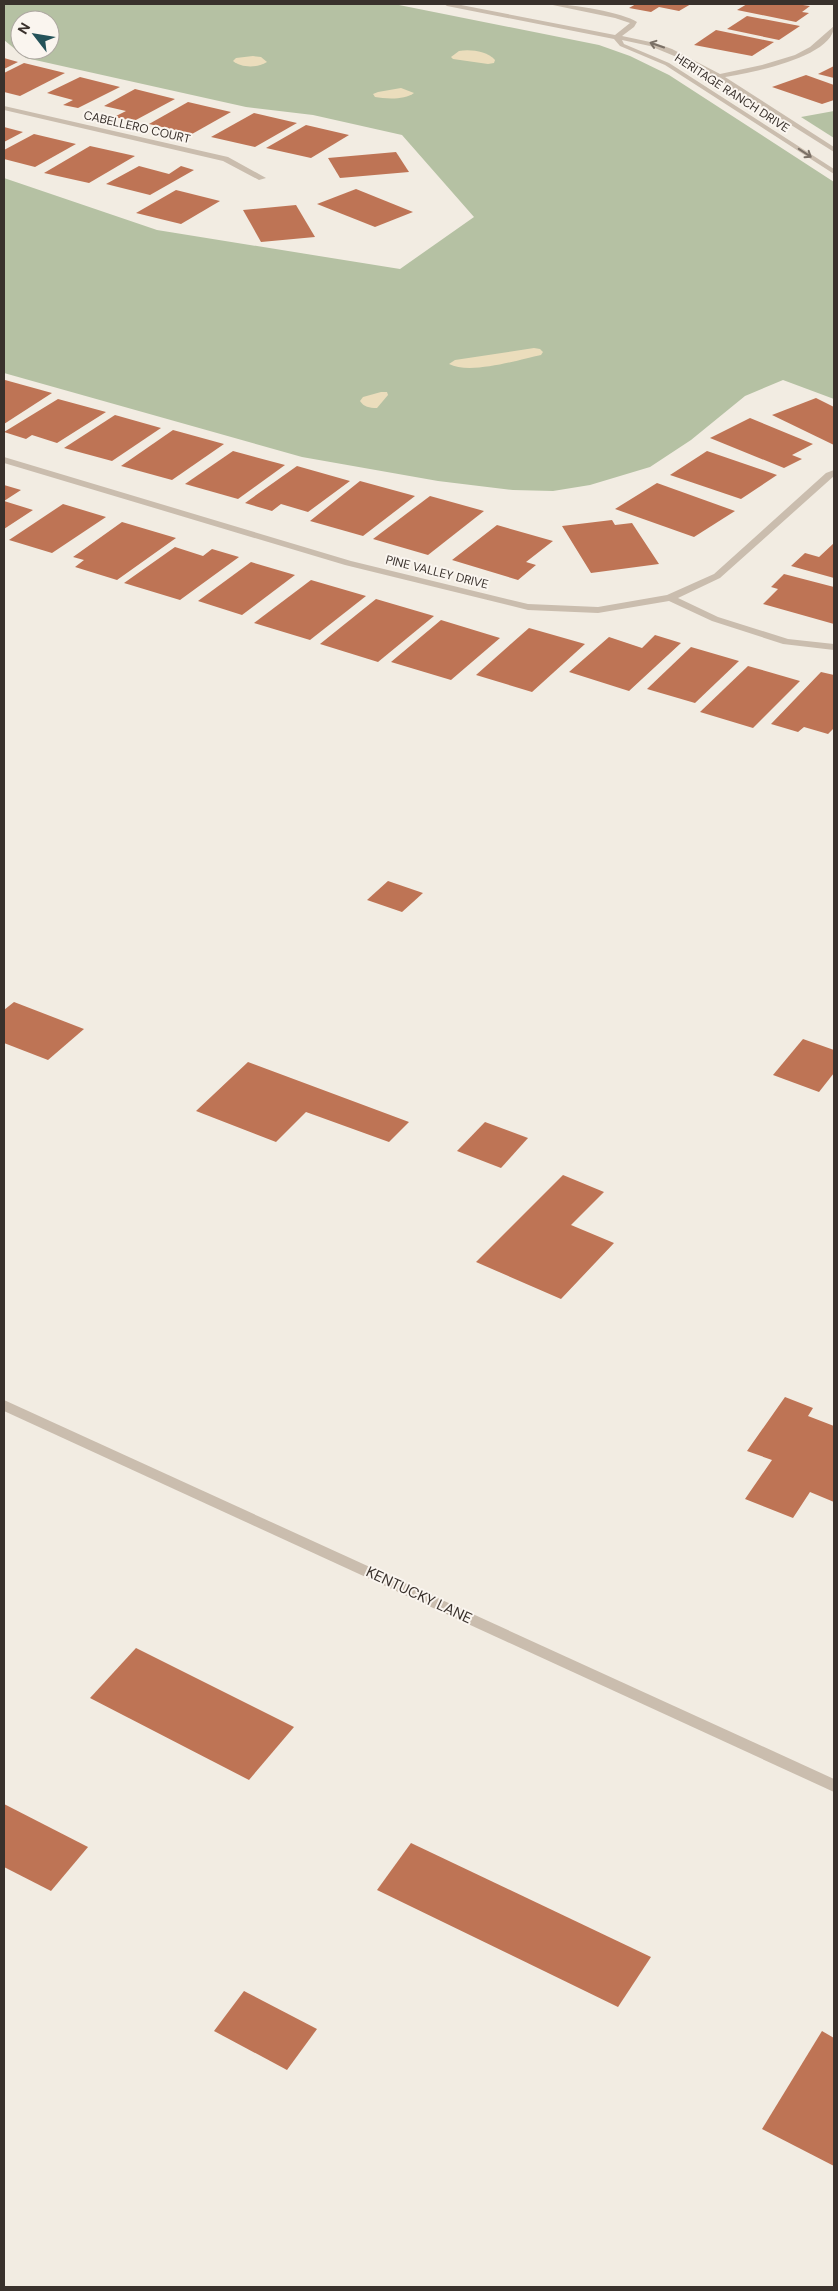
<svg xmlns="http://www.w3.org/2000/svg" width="838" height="2291" viewBox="0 0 838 2291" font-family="'DM Sans',sans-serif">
<rect width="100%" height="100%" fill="#f2ece2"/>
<!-- green -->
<g fill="#b5c1a3" fill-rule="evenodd">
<path d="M4,4H394L599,45L630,56L669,75L834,182V399L783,380L745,396L691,440L650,467L590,485L553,491L513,490L438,481L302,457L4,373V178L157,230L400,269L474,217L402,135L313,115L246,107L26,58L4,40ZM20,20H50V50H20Z"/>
<polygon points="834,111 834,138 801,117"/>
</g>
<!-- sand -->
<g fill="#ebddbc">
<path d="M459,51C470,49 487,51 495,60L494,63L488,64L453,59L451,57Z"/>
<path d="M253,56L261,57L267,62C258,68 241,68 233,61L236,58Z"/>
<path d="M401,88L414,93C405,100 386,99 375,97L373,94L378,92Z"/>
<path d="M534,348L540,349L543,352L541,355C518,360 470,375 449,364L455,360Z"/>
<path d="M381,392H387L388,395L377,408C369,408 364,407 360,401L363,397Z"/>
</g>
<!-- building -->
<g fill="#be7455">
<polygon points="636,4 691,4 679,11 659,7 651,12 629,8"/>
<polygon points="747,4 796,4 810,6 802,12 809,13 796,22 737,10"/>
<polygon points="747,16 800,26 779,40 727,29"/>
<polygon points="716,30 774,42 752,56 694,45"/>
<polygon points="4,58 18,62 4,69"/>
<polygon points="24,63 65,73 20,96 4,92 4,73"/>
<polygon points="834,66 834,78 818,74"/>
<polygon points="806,75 834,85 834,100 822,104 772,87"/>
<polygon points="80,77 120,87 78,108 63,105 73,100 47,93"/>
<polygon points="135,89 175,99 134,121 114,117 126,111 104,106"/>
<polygon points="188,102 231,112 192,134 149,124"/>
<polygon points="254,113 297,123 255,147 211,137"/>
<polygon points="306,125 349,135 311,158 266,148"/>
<polygon points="4,127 23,132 4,142"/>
<polygon points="34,134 76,144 35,167 4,159 4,150"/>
<polygon points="90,146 135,156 89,183 44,173"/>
<polygon points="396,152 409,172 340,178 328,158"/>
<polygon points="139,166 169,174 181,166 194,170 150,195 106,184"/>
<polygon points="356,189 413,212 375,227 317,204"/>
<polygon points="176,190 220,201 181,224 136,213"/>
<polygon points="296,205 315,237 261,242 243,210"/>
<polygon points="5,380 52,393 4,424"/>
<polygon points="816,398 834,407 834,445 772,415"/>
<polygon points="58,399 106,412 57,443 32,435 26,439 4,432"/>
<polygon points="115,415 161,428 112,461 64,448"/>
<polygon points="750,418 813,444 792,455 802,459 784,468 710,438"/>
<polygon points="173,430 224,444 172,480 121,466"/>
<polygon points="233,451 285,465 238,499 185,484"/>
<polygon points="707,451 777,475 741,499 670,475"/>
<polygon points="297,466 350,481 308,512 281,504 272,511 245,503"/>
<polygon points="360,481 415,496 363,536 310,521"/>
<polygon points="657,483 735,511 694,537 615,509"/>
<polygon points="4,485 21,490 4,501 33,510 4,529"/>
<polygon points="430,496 484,511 428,555 373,539"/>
<polygon points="63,504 106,517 52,553 9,540"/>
<polygon points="612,520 615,525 632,523 659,564 591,573 562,526"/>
<polygon points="122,522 176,538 117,580 75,567 84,560 73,557"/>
<polygon points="497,525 553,541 526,562 536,565 518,580 452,560"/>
<polygon points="834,543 834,578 791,566 805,553 819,557"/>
<polygon points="175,547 203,556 212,549 239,557 180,600 124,583"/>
<polygon points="251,562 295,575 242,615 198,601"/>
<polygon points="784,574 834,587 834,624 763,604 778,589 771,587"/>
<polygon points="311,580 366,596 310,640 254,623"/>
<polygon points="376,599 434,616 378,662 320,644"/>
<polygon points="441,620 500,638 451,680 391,662"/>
<polygon points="529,628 585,644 532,692 476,675"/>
<polygon points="655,635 681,643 629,691 569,672 609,637 642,648"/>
<polygon points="691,647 739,661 695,703 647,689"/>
<polygon points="748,666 800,681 753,728 700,712"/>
<polygon points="821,672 834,675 834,728 828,734 804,727 798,732 771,724"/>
<polygon points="388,881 423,893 402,912 367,900"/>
<polygon points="14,1002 84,1029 48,1060 4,1043 4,1010"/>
<polygon points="803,1039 834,1050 834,1073 819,1092 773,1075"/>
<polygon points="248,1062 409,1122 389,1142 306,1112 276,1142 196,1111"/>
<polygon points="485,1122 528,1138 501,1168 457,1151"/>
<polygon points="563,1175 604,1192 571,1225 614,1243 561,1299 476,1262"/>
<polygon points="785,1397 813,1408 808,1416 834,1426 834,1502 810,1492 793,1518 745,1499 772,1460 747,1451"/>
<polygon points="136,1648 294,1727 249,1780 90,1698"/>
<polygon points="4,1804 88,1847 51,1891 4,1867"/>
<polygon points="411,1843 651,1957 618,2007 377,1890"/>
<polygon points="244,1991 317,2029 287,2070 214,2031"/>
<polygon points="822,2031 834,2038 834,2166 762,2129"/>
</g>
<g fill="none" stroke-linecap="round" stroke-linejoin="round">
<!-- minor -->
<g fill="#cabdae" fill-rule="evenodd">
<path d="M444,4H456L615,35L630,23L615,18L548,4C566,3 623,12 637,22L634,27L622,36L655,43L672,49L720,74L762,65L795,55L810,47L834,26C834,57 750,73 725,77L834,147V152L748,98L684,60L650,46L622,40L624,44L669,63L834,169V174L665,65L620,46L614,39L447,6Z"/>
<polygon points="4,106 228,157 266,178 259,180 223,161 4,110"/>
<polygon points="4,457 351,561 528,604 598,607 667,595 714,574 826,473 834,470 834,476 720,578 678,598 718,617 788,639 834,644 834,650 783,644 712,621 669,601 598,613 528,610 345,565 4,463"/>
<polygon points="4,1400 834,1779 834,1792 4,1411"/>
</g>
</g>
<!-- one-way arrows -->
<defs><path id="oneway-shaft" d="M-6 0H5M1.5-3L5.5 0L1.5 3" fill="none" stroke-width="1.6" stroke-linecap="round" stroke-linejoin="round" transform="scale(1.25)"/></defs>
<g stroke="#7a7066">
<use href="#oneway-shaft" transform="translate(657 45) rotate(-161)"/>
<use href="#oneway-shaft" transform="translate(805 153) rotate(33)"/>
</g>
<g text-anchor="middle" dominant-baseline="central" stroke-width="4" stroke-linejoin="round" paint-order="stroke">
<!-- far-street labels -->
<g font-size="12" fill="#39312c" stroke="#faf5ef">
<text transform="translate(732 93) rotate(33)">HERITAGE RANCH DRIVE</text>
<text transform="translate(137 127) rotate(13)">CABELLERO COURT</text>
<text transform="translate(437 572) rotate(14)">PINE VALLEY DRIVE</text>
</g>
<!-- street labels -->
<g font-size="15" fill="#39312c" stroke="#faf5ef">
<text transform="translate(419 1595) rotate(25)">KENTUCKY LANE</text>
</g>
</g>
<!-- border -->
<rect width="838" height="2291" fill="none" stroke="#39312c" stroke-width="10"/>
<!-- north arrow -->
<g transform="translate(35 35) rotate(301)"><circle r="24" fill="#faf5ef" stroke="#ada7a1"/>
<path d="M0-4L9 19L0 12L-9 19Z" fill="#245259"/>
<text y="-8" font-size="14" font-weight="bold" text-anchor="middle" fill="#39312c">N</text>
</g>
</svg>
